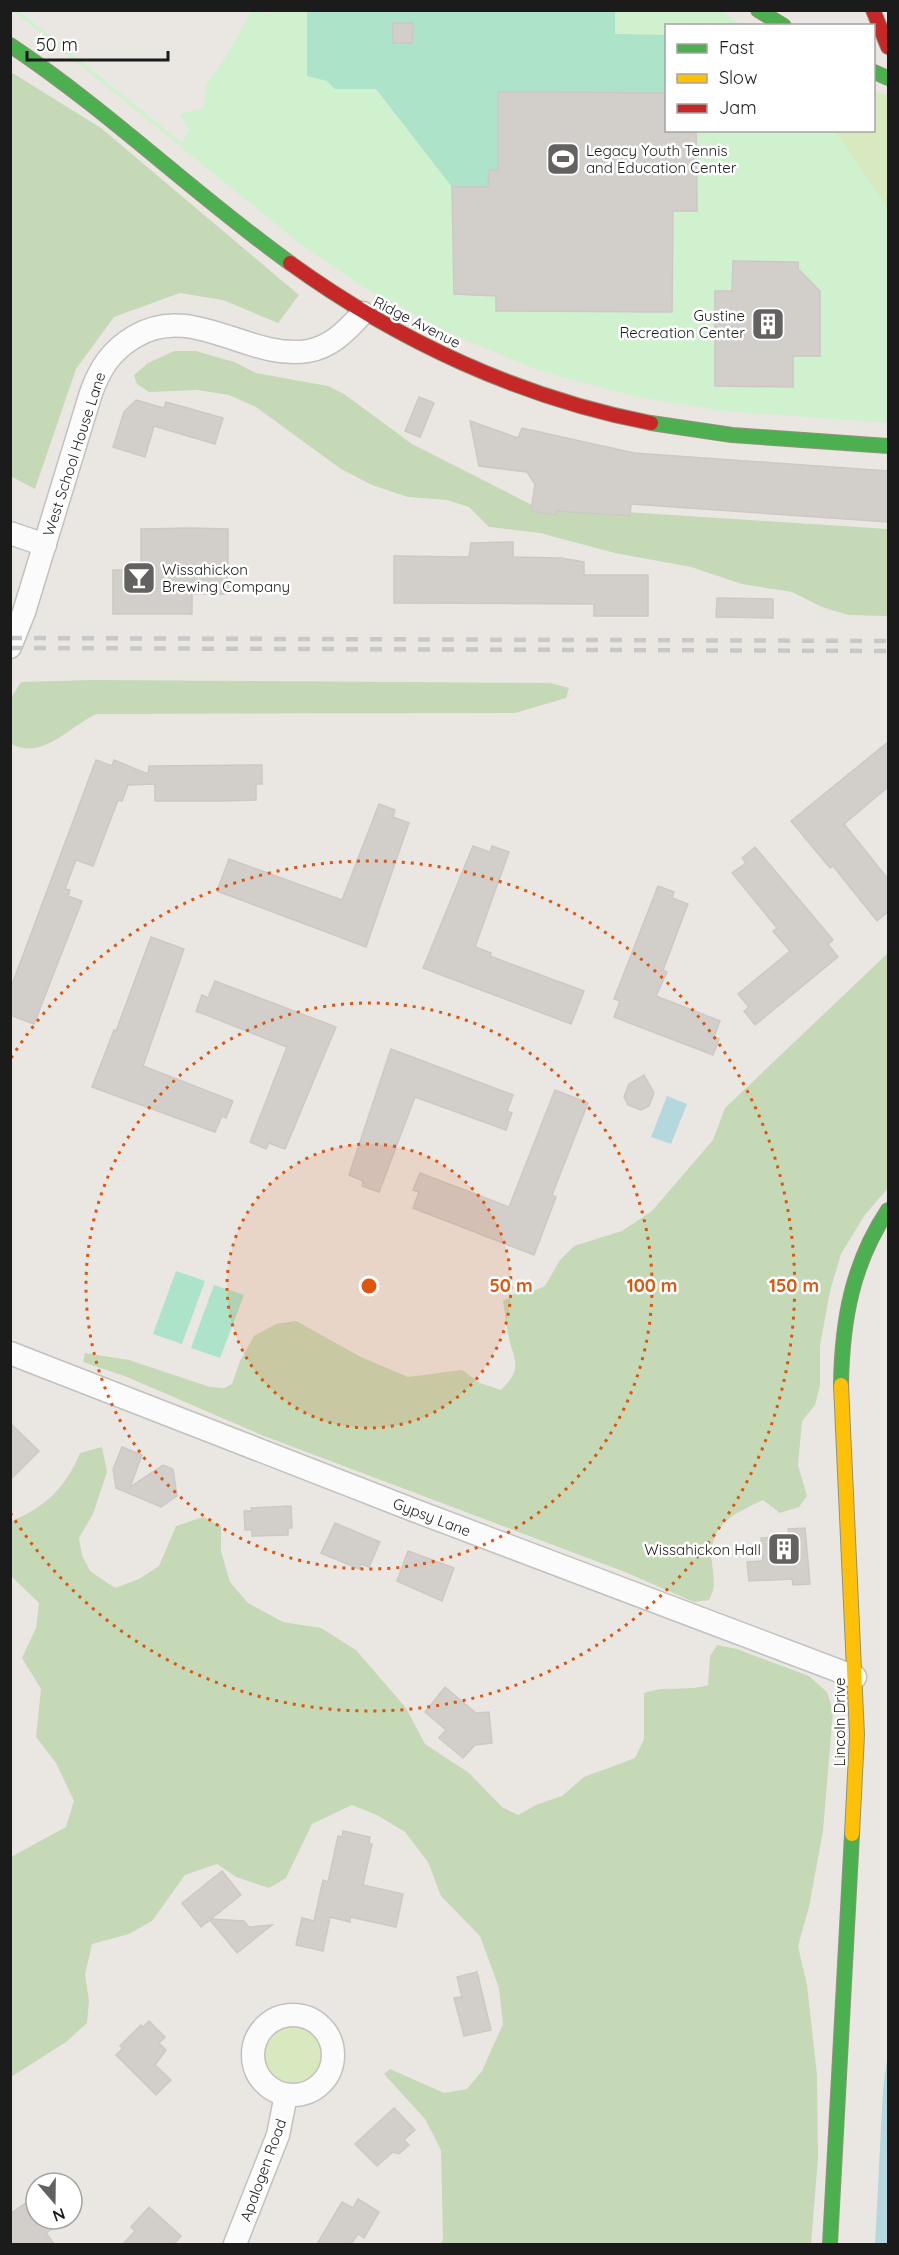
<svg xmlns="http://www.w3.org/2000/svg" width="899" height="2255" viewBox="0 0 899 2255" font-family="Quicksand,sans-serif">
<rect width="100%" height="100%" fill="#eae7e2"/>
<!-- grass -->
<g fill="#d8e8bf">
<polygon points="874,90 888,96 888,213 821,131 874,130"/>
<path d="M292,2024L302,2025L319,2036C325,2048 327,2059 319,2071C285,2127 229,2038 292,2024Z"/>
</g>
<!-- forest -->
<g fill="#c5d9b7">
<polygon points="11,72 101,128 299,295 278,323 223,300 180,293 114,317 76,369 35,489 12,477 11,472"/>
<polygon points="174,351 196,351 234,362 256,373 328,386 344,394 412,444 534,506 888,529 888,616 848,615 822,607 792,592 742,584 691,567 615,553 540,533 489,527 469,507 447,500 408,497 372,485 341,469 256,407 229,395 197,390 149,392 137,384 134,375 148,363"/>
<path d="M91,680L550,683L569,688L566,698L515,713L97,714C70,725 44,761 11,744V698L21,682Z"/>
<path d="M888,953V1188L864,1216L841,1254L830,1291L820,1346V1385L815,1405L802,1421L798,1465L807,1496L799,1507L780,1513L763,1500C732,1515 708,1524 712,1564C714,1578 716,1587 709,1600L694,1602L625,1572L264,1436L127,1377L83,1362L85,1353L129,1360L210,1387L224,1388L232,1384L240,1361L254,1336L276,1324L296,1321L361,1357L408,1377L462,1370L480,1383L501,1390C524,1367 514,1362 508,1334C506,1324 505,1312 503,1301L516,1293L531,1292L545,1286L560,1260L574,1246L622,1231L652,1211L713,1140L725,1108Z"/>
<path d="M102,1447L107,1472L93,1514L79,1538L82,1555L90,1571L115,1588L139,1579L159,1566L176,1526L203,1517L221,1526V1551L230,1582L248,1603L283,1622L321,1628L356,1650L406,1708L425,1744L469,1773L502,1807L518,1815L538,1804L562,1796L584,1777L635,1758L644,1739V1693C666,1685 686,1692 708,1685L710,1656L717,1645L737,1649L809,1676L827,1692L833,1711L823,1831L809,1907L798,1946L807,1985L817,2075L818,2158L811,2244H441L443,2239L441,2150L425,2119L384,2074L390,2069L444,2093L467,2089L482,2071L503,2024L499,1988L480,1936L441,1896L428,1862L405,1832L377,1815L352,1805L312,1824L286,1878L269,1888L236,1877L217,1864L185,1875L152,1921L129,1934L92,1944L85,1975L89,2001L87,2023L66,2042L11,2077V1857L66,1827L74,1801L56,1763L36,1737L41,1689L22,1658L36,1628L39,1603L11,1576V1521C45,1508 66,1487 80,1453Z"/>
</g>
<!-- park -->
<polygon fill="#cff1cd" points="272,10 722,11 742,25 666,26 666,130 835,131 888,208 888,423 723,411 637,397 538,370 451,334 363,287 298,242 13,11 19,11 182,143 189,130 180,114 204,108 206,86 226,57 251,11 262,11 270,14"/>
<!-- pitch -->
<g fill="#ace3c9">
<polygon points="307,11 615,11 615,34 666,35 666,130 697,192 697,211 673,211 672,312 496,311 496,293 483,293 483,296 454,294 454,211 456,208 452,208 452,187 376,89 335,89 327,81 307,76"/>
<polygon points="176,1271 205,1281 182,1344 153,1334"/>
<polygon points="214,1285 244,1295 220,1358 191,1348"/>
</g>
<!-- water -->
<g fill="#b5d8de">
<polygon points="667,1096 687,1104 671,1144 651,1137"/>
<polygon points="888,2051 888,2244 875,2244 883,2089"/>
</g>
<!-- building -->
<g fill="#d2cfcb" stroke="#cdc8c4" stroke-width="1.5">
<polygon points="393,23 413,23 412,43 393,43"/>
<polygon points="498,92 666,93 666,130 696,130 697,192 697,211 673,211 672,312 496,311 496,296 454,294 452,187 488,187 489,170 498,170"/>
<polygon points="733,261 798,262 798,269 820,291 820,356 793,356 793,387 715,386 715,291 732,291"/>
<polygon points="419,397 434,403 420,437 405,431"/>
<polygon points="136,400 164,408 166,402 223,418 215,444 154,426 145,457 113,447 124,412"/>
<polygon points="470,421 518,438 522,428 634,453 888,471 888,522 631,504 630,516 557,511 556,515 531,511 535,484 527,472 479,466"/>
<polygon points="191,528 228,529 228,594 192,594 192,614 113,614 113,570 141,570 141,529"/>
<polygon points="513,542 513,557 560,558 584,562 584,575 648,575 648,616 594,616 594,604 394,603 394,556 469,557 471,543"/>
<polygon points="717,598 773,599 773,618 716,617"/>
<polygon points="888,742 888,787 844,824 888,879 888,912 877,921 833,866 830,868 791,821"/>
<polygon points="96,760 112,766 114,760 148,774 149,766 262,765 262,784 256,784 256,800 226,801 155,801 155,784 128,785 122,801 118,800 93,866 76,860 65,889 70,890 68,896 82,901 34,1024 10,1015 10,990"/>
<polygon points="379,804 395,810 393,817 409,823 366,947 217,891 229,859 342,900"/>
<polygon points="473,846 490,852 492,846 509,852 475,947 491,953 490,956 584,991 571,1024 423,968"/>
<polygon points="755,847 833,940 828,944 838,957 755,1025 744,1011 749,1007 738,994 790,951 773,931 777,928 732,873 746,863 742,858"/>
<polygon points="658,886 674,892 672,898 688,904 663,970 667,972 656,996 720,1021 714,1037 719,1039 713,1055 614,1017 620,1001 614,999"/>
<polygon points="151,937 184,949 143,1066 233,1101 226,1118 222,1116 215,1132 92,1087 114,1030 116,1031"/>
<polygon points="215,981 336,1027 285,1149 269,1143 266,1149 250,1142 287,1047 196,1011 202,995 208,998"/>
<polygon points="391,1049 513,1095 507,1111 512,1113 506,1130 415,1097 379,1192 362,1186 363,1181 349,1175"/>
<polygon points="644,1075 654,1093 649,1106 641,1110 628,1105 624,1097 629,1084"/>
<polygon points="555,1090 588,1103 552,1195 556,1197 534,1255 413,1208 419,1192 413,1190 420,1173 509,1207"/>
<polygon points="10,1423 39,1451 10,1480"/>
<polygon points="122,1447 142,1455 130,1487 163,1465 173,1469 177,1496 161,1507 116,1488 113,1469"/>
<polygon points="291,1506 292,1528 288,1528 288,1535 252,1536 252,1530 245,1530 244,1511 252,1511 251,1508"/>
<polygon points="335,1523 380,1542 369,1567 361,1564 359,1569 321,1553"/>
<polygon points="805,1528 810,1584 793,1585 792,1579 749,1581 747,1562 763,1561 761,1538 789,1536 788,1529"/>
<polygon points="408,1551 454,1568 442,1601 397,1581"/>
<polygon points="445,1687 476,1713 489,1712 492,1743 475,1745 463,1758 439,1738 446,1730 425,1712"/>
<polygon points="343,1831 370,1837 369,1844 372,1844 363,1885 403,1894 396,1927 350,1917 350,1922 330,1917 323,1951 296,1945 302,1918 314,1921 323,1880 328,1882 338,1836 342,1837"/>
<polygon points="222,1871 241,1895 211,1919 244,1921 249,1927 272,1925 237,1953 210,1920 201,1927 182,1903"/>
<polygon points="477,1972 491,2030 464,2036 454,1998 462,1997 457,1977"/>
<polygon points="149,2021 165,2037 159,2043 166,2050 155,2065 171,2080 156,2095 116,2055 123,2048 120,2046 141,2025 143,2027"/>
<polygon points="394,2108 415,2130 404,2140 409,2145 399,2154 393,2152 377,2166 355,2144"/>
<polygon points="36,2196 36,2219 67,2219 46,2233 54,2244 10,2244 10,2214"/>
<polygon points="358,2199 379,2212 364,2238 358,2234 351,2244 317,2244 342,2202 353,2208"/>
<polygon points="149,2207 181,2236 174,2244 123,2244 135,2231 131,2227"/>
</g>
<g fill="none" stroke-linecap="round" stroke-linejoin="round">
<defs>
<g id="street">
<polyline points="10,533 45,545"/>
<path d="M10,647L24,612L91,393C100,368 111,351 134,337C192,301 249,361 308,351C332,347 347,330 363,313"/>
<polyline points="10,1353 416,1511 855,1677"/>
<circle cx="293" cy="2055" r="40"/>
<polyline points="235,2244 278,2135 286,2095"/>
</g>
<g id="fast">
<polyline points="758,10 784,26"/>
<path d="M10,45C109,111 194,194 290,263"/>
<polyline points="874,72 888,78"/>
<polyline points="651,423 732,435 888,446"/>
<path d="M841,1385C842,1321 852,1264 888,1210"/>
<polyline points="830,2244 852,1834"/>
</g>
<polyline id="slow" points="841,1385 857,1735 852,1834"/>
<g id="jam">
<polyline points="873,10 888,47"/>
<path d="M290,263C398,341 521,398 651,423"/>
</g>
</defs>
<!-- street casing -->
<use href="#street" stroke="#c2c1bf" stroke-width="25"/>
<!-- fast casing -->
<use href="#fast" stroke="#92927b" stroke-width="16"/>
<!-- slow casing -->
<use href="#slow" stroke="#92927b" stroke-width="16"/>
<!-- jam casing -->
<use href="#jam" stroke="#92927b" stroke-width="16"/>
<!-- street -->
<use href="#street" stroke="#fcfbfb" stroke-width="22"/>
<!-- fast -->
<use href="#fast" stroke="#4caf50" stroke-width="14"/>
<!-- slow -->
<use href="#slow" stroke="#ffc107" stroke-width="14"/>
<!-- jam -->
<use href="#jam" stroke="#c62828" stroke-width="14"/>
<!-- rail -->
<g stroke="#c9c8c8" stroke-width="4.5" stroke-dasharray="12 12" stroke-linecap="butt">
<polyline points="10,638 888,641"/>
<polyline points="10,648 888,651"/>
</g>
</g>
<!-- distance rings -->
<circle cx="369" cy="1286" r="142" fill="#de560d" fill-opacity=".12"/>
<g fill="none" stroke="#de560d" stroke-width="3" stroke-dasharray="3 6">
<circle cx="369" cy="1286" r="142"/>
<circle cx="369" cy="1286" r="283"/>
<path d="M11 1058A425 425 0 1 1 11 1514"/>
</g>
<!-- icons -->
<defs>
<symbol id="stadium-square" viewBox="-11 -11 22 22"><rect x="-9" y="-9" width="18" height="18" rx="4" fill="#636261" stroke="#fff"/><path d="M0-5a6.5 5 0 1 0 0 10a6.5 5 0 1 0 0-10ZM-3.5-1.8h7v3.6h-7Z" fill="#fff"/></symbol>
<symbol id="building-square" viewBox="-11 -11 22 22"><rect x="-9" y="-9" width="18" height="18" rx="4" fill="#636261" stroke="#fff"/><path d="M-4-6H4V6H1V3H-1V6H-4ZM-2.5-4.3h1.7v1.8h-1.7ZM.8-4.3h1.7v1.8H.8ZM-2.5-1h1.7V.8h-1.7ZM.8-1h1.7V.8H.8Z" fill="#fff"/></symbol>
<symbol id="bar-square" viewBox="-11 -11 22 22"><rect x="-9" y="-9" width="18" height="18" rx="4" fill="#636261" stroke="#fff"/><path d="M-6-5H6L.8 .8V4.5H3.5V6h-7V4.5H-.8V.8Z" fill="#fff"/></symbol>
</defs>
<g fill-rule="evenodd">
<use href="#stadium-square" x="544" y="140" width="38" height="38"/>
<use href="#building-square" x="749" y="305" width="38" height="38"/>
<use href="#bar-square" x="120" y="559" width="38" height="38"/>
<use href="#building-square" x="765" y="1530" width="38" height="38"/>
</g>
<g text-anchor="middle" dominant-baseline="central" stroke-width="5" stroke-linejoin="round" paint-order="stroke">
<!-- poi labels -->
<g font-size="15" fill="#1b1b1b" stroke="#fff" text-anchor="start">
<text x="586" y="150">Legacy Youth Tennis<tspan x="586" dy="17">and Education Center</tspan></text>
<text x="745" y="315" text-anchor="end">Gustine<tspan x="745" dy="17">Recreation Center</tspan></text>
<text x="162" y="569">Wissahickon<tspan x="162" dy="17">Brewing Company</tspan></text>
<text x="761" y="1549" text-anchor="end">Wissahickon Hall</text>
</g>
<!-- street labels -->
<g font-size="15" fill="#1b1b1b" stroke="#fff">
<text transform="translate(417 322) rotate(27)">Ridge Avenue</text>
<text transform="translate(74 454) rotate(-72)">West School House Lane</text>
<text transform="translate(432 1517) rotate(21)">Gypsy Lane</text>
<text transform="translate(839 1722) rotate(-90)">Lincoln Drive</text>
<text transform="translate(263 2170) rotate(-70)">Apalogen Road</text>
</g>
</g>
<circle cx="369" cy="1286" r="9" fill="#de560d" stroke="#fff" stroke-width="3"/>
<g font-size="18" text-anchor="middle" font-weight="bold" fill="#de560d" stroke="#fff" stroke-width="5" stroke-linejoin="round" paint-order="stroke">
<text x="511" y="1292">50 m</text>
<text x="652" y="1292">100 m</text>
<text x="794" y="1292">150 m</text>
</g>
<!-- border -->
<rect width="899" height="2255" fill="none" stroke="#1b1b1b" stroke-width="24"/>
<!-- legend -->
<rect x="665" y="24" width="210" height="108" fill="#ffffff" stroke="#a4a4a4" stroke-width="1.5"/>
<rect x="677" y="44" width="30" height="9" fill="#4caf50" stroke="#a4a4a4" stroke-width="1.5"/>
<text x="719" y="54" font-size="18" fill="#1b1b1b">Fast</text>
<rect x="677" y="74" width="30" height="9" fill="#ffc107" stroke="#a4a4a4" stroke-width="1.5"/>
<text x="719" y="84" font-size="18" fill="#1b1b1b">Slow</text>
<rect x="677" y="104" width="30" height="9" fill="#c62828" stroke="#a4a4a4" stroke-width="1.5"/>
<text x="719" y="114" font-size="18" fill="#1b1b1b">Jam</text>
<!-- north arrow -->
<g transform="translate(54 2201) rotate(160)"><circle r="28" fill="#ffffff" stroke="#a4a4a4" stroke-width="1.5"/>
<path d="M0-4.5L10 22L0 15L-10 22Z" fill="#636261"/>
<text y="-9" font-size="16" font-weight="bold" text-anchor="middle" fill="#1b1b1b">N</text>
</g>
<!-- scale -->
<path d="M27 51v9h141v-9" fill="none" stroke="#1b1b1b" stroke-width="3"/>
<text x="36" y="51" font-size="18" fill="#1b1b1b" stroke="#ffffff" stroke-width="4.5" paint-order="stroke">50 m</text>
</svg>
